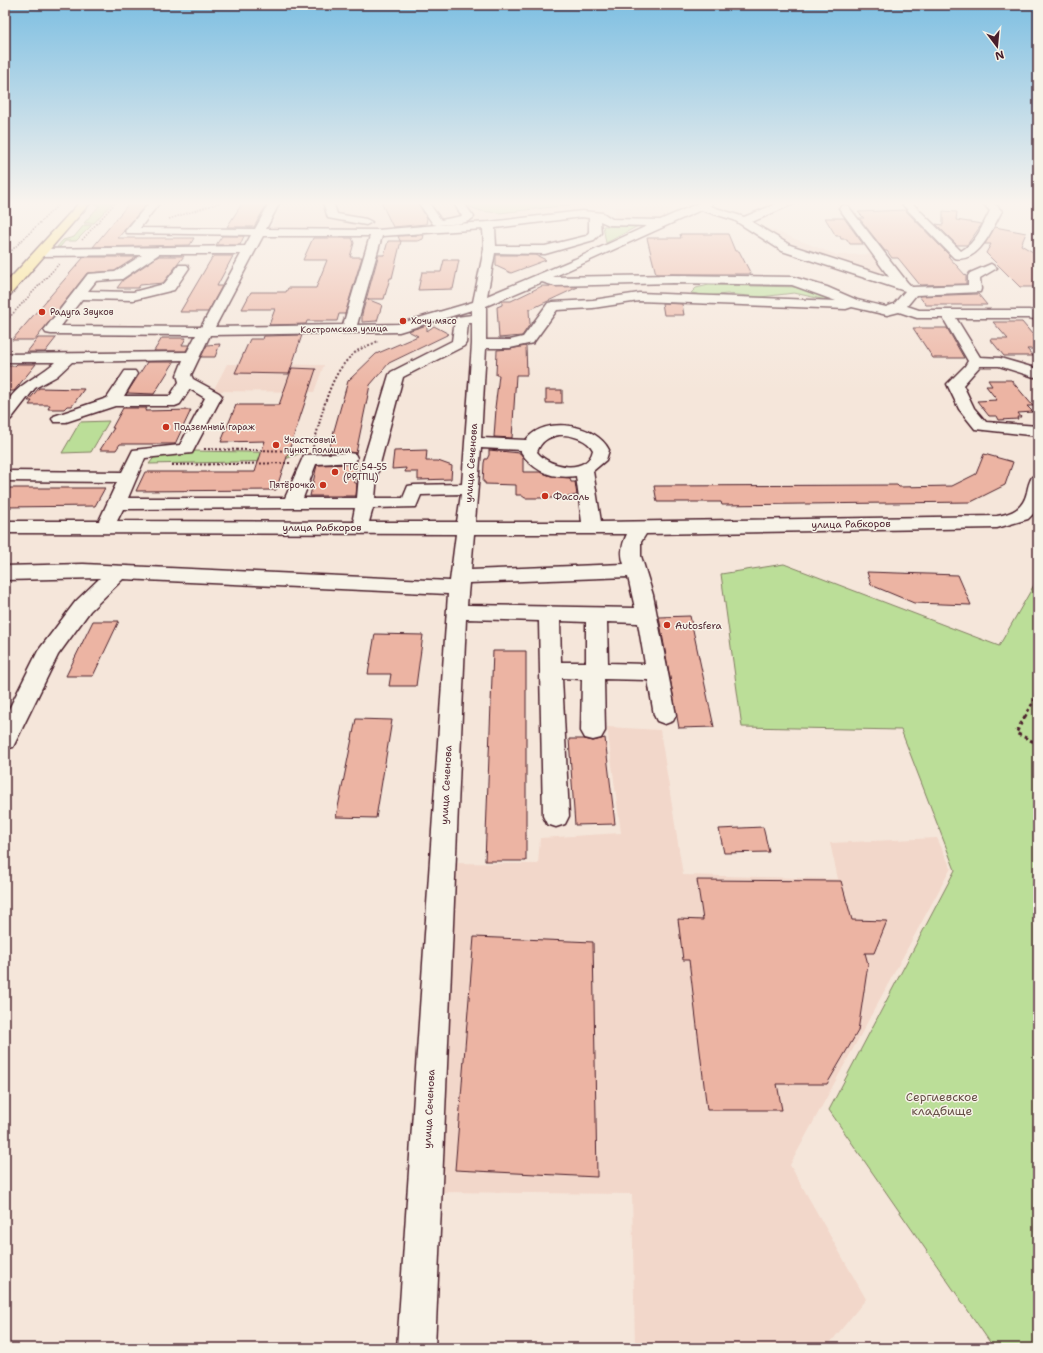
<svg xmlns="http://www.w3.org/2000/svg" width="1043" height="1353" viewBox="0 0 1043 1353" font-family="'Shantell Sans',sans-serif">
<rect width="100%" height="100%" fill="#f5e6da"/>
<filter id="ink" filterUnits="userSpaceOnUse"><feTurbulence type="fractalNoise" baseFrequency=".025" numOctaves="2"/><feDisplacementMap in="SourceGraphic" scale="8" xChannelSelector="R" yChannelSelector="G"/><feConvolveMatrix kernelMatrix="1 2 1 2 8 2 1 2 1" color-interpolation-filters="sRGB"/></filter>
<g filter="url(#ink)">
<!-- built -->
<g fill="#f2d7ca">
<polygon points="284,202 607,202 608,206 401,229 270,229"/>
<polygon points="615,207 662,207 671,209 663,220 614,221"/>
<polygon points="762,226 837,255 875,254 895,280 771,236 757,228"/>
<polygon points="227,364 324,365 314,392 213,391"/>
<polygon points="607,727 660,730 683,875 838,879 830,843 937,838 951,868 790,1165 866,1299 826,1348 635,1348 632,1194 435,1192 448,863 538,864 540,838 621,833"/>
</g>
<!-- green -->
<g fill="#bbde98" stroke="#827e62">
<polygon points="97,202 113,202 94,223 84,223 99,206 95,204"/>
<polygon points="467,202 596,202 499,213 481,211 470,207"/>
<polygon points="84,225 92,225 76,241 65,241 60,247 57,247 63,240 74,237"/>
<polygon points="603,226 638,226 606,243"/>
<polygon points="709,285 799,287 845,301 831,301 794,293 761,297 727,294 708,296 691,293 696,288"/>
<polygon points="109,421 91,452 62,453 80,422"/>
<polygon points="194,451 301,453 280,461 149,464 156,455"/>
<polygon points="784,564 999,646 1038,578 1038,1348 994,1348 829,1110 955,870 901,730 742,727 721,574"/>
</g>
<!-- building -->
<g fill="#ecb4a3" stroke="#4a1f2b">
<polygon points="130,202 148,202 118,238 194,238 190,245 93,247"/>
<polygon points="243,202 268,202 254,227 227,227"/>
<polygon points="381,202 417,202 427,218 426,224 393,227"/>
<polygon points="905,210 950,256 948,256 966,276 966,284 920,285 898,258 892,258 887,251 885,251 859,218 864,218 858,212"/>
<polygon points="943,211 957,212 956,220 982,224 967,245 957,245 936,224 943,225"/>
<polygon points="825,218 844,218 863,244 850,244 847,239 841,239 840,236 836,236"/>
<polygon points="995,227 1026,233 1021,245 1038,255 1038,287 1020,287 986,253 991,244 985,244"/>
<polygon points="680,234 728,234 735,251 739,251 751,274 656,274 647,238 681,238"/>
<polygon points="424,235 423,239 418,241 400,241 398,236"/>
<polygon points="222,236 244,236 240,245 216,245"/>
<polygon points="313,238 352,238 354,243 350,257 362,257 345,314 339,314 337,321 307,321 306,324 269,325 275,309 242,309 251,292 286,292 288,288 316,288 327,260 303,260"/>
<polygon points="388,241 401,241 392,278 390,278 384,299 367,299 382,305 377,321 362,322 362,314 378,257 378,255 384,255"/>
<polygon points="496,255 536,255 546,260 511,273 496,266"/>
<polygon points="159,256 184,256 163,283 140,285 138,288 117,288 123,280"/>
<polygon points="213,256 233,256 217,286 222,286 208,312 180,312"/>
<polygon points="84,257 137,257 115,271 87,273 35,340 12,340"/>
<polygon points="444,260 459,260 453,289 418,290 422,272 441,272"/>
<polygon points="542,286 578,287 529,310 530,324 522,336 499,338 497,307 502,305 502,301 511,301"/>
<polygon points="978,294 987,305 926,305 919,296"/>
<polygon points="662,303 682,304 684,315 664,315"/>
<polygon points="993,322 1022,322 1038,341 1038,349 1027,349 1033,356 1004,356 990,339 1008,339"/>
<polygon points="427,325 427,331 434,326 449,334 389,363 370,385 356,453 328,452 348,381 376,354 418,336 408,331"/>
<polygon points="913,328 947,328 964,358 933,358"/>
<polygon points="302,335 289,374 235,373 250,339 263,339 264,336"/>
<polygon points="38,338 56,338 45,352 27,352"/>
<polygon points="162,338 186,338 182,345 189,345 186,351 154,351"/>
<polygon points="220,344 215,357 201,357 207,345"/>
<polygon points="526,346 527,375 516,375 512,438 494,437 496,409 495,408 499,375 496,375 497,350 510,349"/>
<polygon points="147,362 174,362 154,394 127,393"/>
<polygon points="17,364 36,364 14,391 5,391 5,366 15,366"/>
<polygon points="292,368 316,369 276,490 136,491 145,472 255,472 265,441 221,442 236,405 279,405"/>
<polygon points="988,380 1011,380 1033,406 1027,406 1033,412 1018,413 1021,417 1017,417 1018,419 999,420 997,416 989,416 977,401 997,400 986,386 992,386"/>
<polygon points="39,388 84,389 72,406 67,406 64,409 48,409 50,405 29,405 32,401 28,401"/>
<rect x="546" y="390" width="16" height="13"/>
<polygon points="123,408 147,408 145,411 191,410 175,444 120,444 116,450 100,450 114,428 112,428"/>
<polygon points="427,450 426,461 438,461 452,466 451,479 418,480 418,472 405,472 406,468 392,469 394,451"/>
<polygon points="489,450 520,453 523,457 523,472 540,472 551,476 570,478 571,482 575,482 577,495 567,497 568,498 525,498 521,495 516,495 516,485 485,484 485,482 483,482 484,463 485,459 487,459 489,455"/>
<polygon points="984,454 1013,462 1005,485 971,502 722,505 721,502 657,502 654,486 897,485 899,487 952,486 976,474"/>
<polygon points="357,461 354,482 357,484 356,496 310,496 317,465 355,464"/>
<polygon points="5,488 105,488 95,506 5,507"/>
<polygon points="867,572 958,575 971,605 914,603 871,585"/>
<polygon points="690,616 714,727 679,728 659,617"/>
<polygon points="93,621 119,621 93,676 66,676"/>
<polygon points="375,634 423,635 416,686 389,686 391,674 368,674"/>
<polygon points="493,651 526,651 526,861 485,861"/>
<polygon points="356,719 392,720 376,818 336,817"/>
<polygon points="605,738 615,824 575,825 569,739 584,739 593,741"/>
<polygon points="763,827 769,852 724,853 719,829"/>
<polygon points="697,880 841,881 852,920 887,921 874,953 865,953 868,964 858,1031 827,1084 777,1084 782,1110 707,1110 689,960 683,960 678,919 703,920"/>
<polygon points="474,937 593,942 597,1177 455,1170"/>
</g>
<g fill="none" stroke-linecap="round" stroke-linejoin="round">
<defs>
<g id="minor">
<path d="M150,202H160L140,228L255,229L270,202H280L266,229L377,230L437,225L433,224L418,202H428L441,220L462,216L453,202H463L474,217C466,226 447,223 438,225L489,222L582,211L603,213L612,219L660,220L701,202H714L710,206L744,217L781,202H794L793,204L752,222L790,245L889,277L839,208L844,205L848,206L907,282L912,287L968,285V276L970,273L991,264L997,268L980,278L981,289L980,292L916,295L907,306L919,310H1029L1038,312V320L1029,318H956L980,357L1000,358L1038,369V376L1034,377L999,366H980L963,385L974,408L986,422L1038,426V436L975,429L959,409L947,384L965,366L968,361L943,318H917L899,312L887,315L852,307L846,309L639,301L593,308L557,310L533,343L510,348H486L481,438L526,440C544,415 597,424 609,450L606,460L593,471L601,522L997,516C1013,513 1023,509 1027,492C1028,487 1029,482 1032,477L1038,476V509L1028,519L997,528L646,534L641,542V556L653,595L676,715L673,721L665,724L657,721L654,715L648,680L604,679L605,731L601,738L593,740L585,738L581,731L582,679L562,678L569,816L565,824L556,827L547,824L543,816L539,621L466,619L435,1348H397L448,594L123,579L90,611L58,655L13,747L5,749V717L38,651L76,601L100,578L5,580V566L83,564L450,581L456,534L5,533V521H99L117,482L5,481V471L122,472L133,450L180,445L205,398L190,389L180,404L175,406H115L66,422H54L52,419L54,416L107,398L125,371H135L137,374L124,396H170L179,382L177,375L183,360L72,362L57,376L35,388L11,419L5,421C5,416 4,409 6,405C16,384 39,377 55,362H5V354L187,352L196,335L51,334L46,333L44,330L88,274L115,272L142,255L42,256L38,255L36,252L38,249L245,246L251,235L127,233L125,231L127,229ZM701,210L734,220L782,251L905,291L894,304L886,307L857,300L827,287L793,277L673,275L553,277ZM582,217L589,218V232L586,236L545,246H496L495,228ZM600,221L609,225L647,226L575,259L487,296L495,253L545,254L594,240L601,233ZM483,229L484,249L473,302L398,324L357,325L382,236ZM263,236H370L343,325L215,327ZM159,254H241L201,327L61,326L82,299L133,300L174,290L189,268L187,265H179L164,284L133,292L88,291L96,281L122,279ZM542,282L555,286L673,283L792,285L836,301L639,293L593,300L553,302L548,303L523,337L510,340H486V306ZM472,310V315L457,317L455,320L452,341L391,372L389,375L359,475L357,498H303L316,464L355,462L357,458L355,454L349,453L304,455L285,498H128L145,458L192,453L222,396L219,393L193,379L191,375L210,335L399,332ZM468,323H472V344L462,484L414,485L408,486L403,498H375L377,475L403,377L464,346L466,343ZM559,435C570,434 588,439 593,450C588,475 549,468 537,452C541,441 548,437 559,435ZM481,448L521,450V452C534,472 552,479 576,476L582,522H475ZM461,494L457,522H369L373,508L416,507L421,495ZM292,508H355L353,518L355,522L117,521L123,509ZM474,534H627C622,544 620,553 624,564L471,570ZM628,577L635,608L467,605L469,583ZM560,621L586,622V662H561ZM607,622L638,623L645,664L608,663Z"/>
<polygon points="323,202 333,202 337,214 366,219 372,222 366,225 328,218"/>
<path d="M900,202H911L961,251C976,243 982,226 990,211L982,202H993L1002,211C992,228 980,264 954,258Z"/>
</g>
<polygon id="major" points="80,202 91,202 10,295 5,296 5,284"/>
</defs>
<!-- minor casing -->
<use href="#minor" stroke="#4a1f2b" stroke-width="3"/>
<!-- major casing -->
<use href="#major" stroke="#4a1f2b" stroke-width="3"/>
<!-- path-far3 -->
<g stroke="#4a1f2b" stroke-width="1.5" stroke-dasharray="1.5 1.5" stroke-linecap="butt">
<polyline points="169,219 222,202"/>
<polyline points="82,240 116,202"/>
<polyline points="5,257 61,202"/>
<polyline points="5,322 59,264"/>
</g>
<!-- path-far2 -->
<g stroke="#4a1f2b" stroke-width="2" stroke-dasharray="2 2" stroke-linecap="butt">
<path d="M313,447C322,416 328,373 356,352C362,347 371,345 378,341"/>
<polyline points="204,449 299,451"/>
<polyline points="172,465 291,463"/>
</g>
<!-- path-far1 -->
<polyline stroke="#4a1f2b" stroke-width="2.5" stroke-dasharray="3 3" stroke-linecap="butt" points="1025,717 1038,693"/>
<!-- path -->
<polyline stroke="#4a1f2b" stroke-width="3" stroke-dasharray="3.5 3.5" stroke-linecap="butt" points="1025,716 1016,733 1038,744"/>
<!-- minor -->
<use href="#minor" fill="#f7f3e8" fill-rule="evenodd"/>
<!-- major -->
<use href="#major" fill="#fae180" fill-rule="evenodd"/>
</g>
</g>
<!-- sky -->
<linearGradient id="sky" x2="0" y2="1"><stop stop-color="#7ebfe2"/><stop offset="0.52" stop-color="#faf4ee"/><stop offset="1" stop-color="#faf4ee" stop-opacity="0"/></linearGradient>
<rect width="1043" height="391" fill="url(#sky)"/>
<!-- markers -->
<g fill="#c8321e" stroke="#f7f3e8" stroke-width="1.5">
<circle cx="42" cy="312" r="4"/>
<circle cx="403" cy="321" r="4"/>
<circle cx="166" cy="427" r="4"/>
<circle cx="276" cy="445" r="4"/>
<circle cx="335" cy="472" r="4"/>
<circle cx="323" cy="485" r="4"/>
<circle cx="545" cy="496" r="4"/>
<circle cx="667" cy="625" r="4"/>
</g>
<g text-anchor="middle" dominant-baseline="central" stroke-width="3" stroke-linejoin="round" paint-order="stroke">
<!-- far-poi labels -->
<g font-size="9" fill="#4a1f2b" stroke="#f7f3e8" text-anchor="start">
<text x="50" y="312">Радуга Звуков</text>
<text x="411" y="321">Хочу мясо</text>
<text x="174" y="427">Подземный гараж</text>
<text x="284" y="440">Участковый<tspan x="284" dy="10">пункт полиции</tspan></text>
<text x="343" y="467">ГТС 54-55<tspan x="343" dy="10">(РРТПЦ)</tspan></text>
<text x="315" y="485" text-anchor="end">Пятёрочка</text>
</g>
<!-- far-street labels -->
<g font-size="9" fill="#4a1f2b" stroke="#f7f3e8">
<text transform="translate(344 329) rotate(-1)">Костромская улица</text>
</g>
<!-- street labels -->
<g font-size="10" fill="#4a1f2b" stroke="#f7f3e8">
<text transform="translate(471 463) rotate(-86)">улица Сеченова</text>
<text transform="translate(851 524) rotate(-1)">улица Рабкоров</text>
<text x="322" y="527">улица Рабкоров</text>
<text transform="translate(446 785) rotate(-87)">улица Сеченова</text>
<text transform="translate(429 1109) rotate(-87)">улица Сеченова</text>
</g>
<!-- poi labels -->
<g font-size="10" fill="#4a1f2b" stroke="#f7f3e8" text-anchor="start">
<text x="553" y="496">Фасоль</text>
<text x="675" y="625">Autosfera</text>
</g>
<!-- near-park labels -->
<g font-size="12" fill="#664f46" stroke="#f7f3e8">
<text x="942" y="1097">Сергиевское<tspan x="942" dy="14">кладбище</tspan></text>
</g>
</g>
<!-- margin -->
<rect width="1043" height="1353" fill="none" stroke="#f7f3e8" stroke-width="20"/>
<rect x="10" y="10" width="1023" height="1333" fill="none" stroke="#4a1f2b" stroke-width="1.5" filter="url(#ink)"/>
<!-- north arrow -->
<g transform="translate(997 46) rotate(164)" stroke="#f7f3e8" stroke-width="3" paint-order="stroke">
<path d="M0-3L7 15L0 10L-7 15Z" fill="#4a1f2b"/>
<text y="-6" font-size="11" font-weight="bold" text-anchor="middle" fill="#4a1f2b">N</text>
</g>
</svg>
